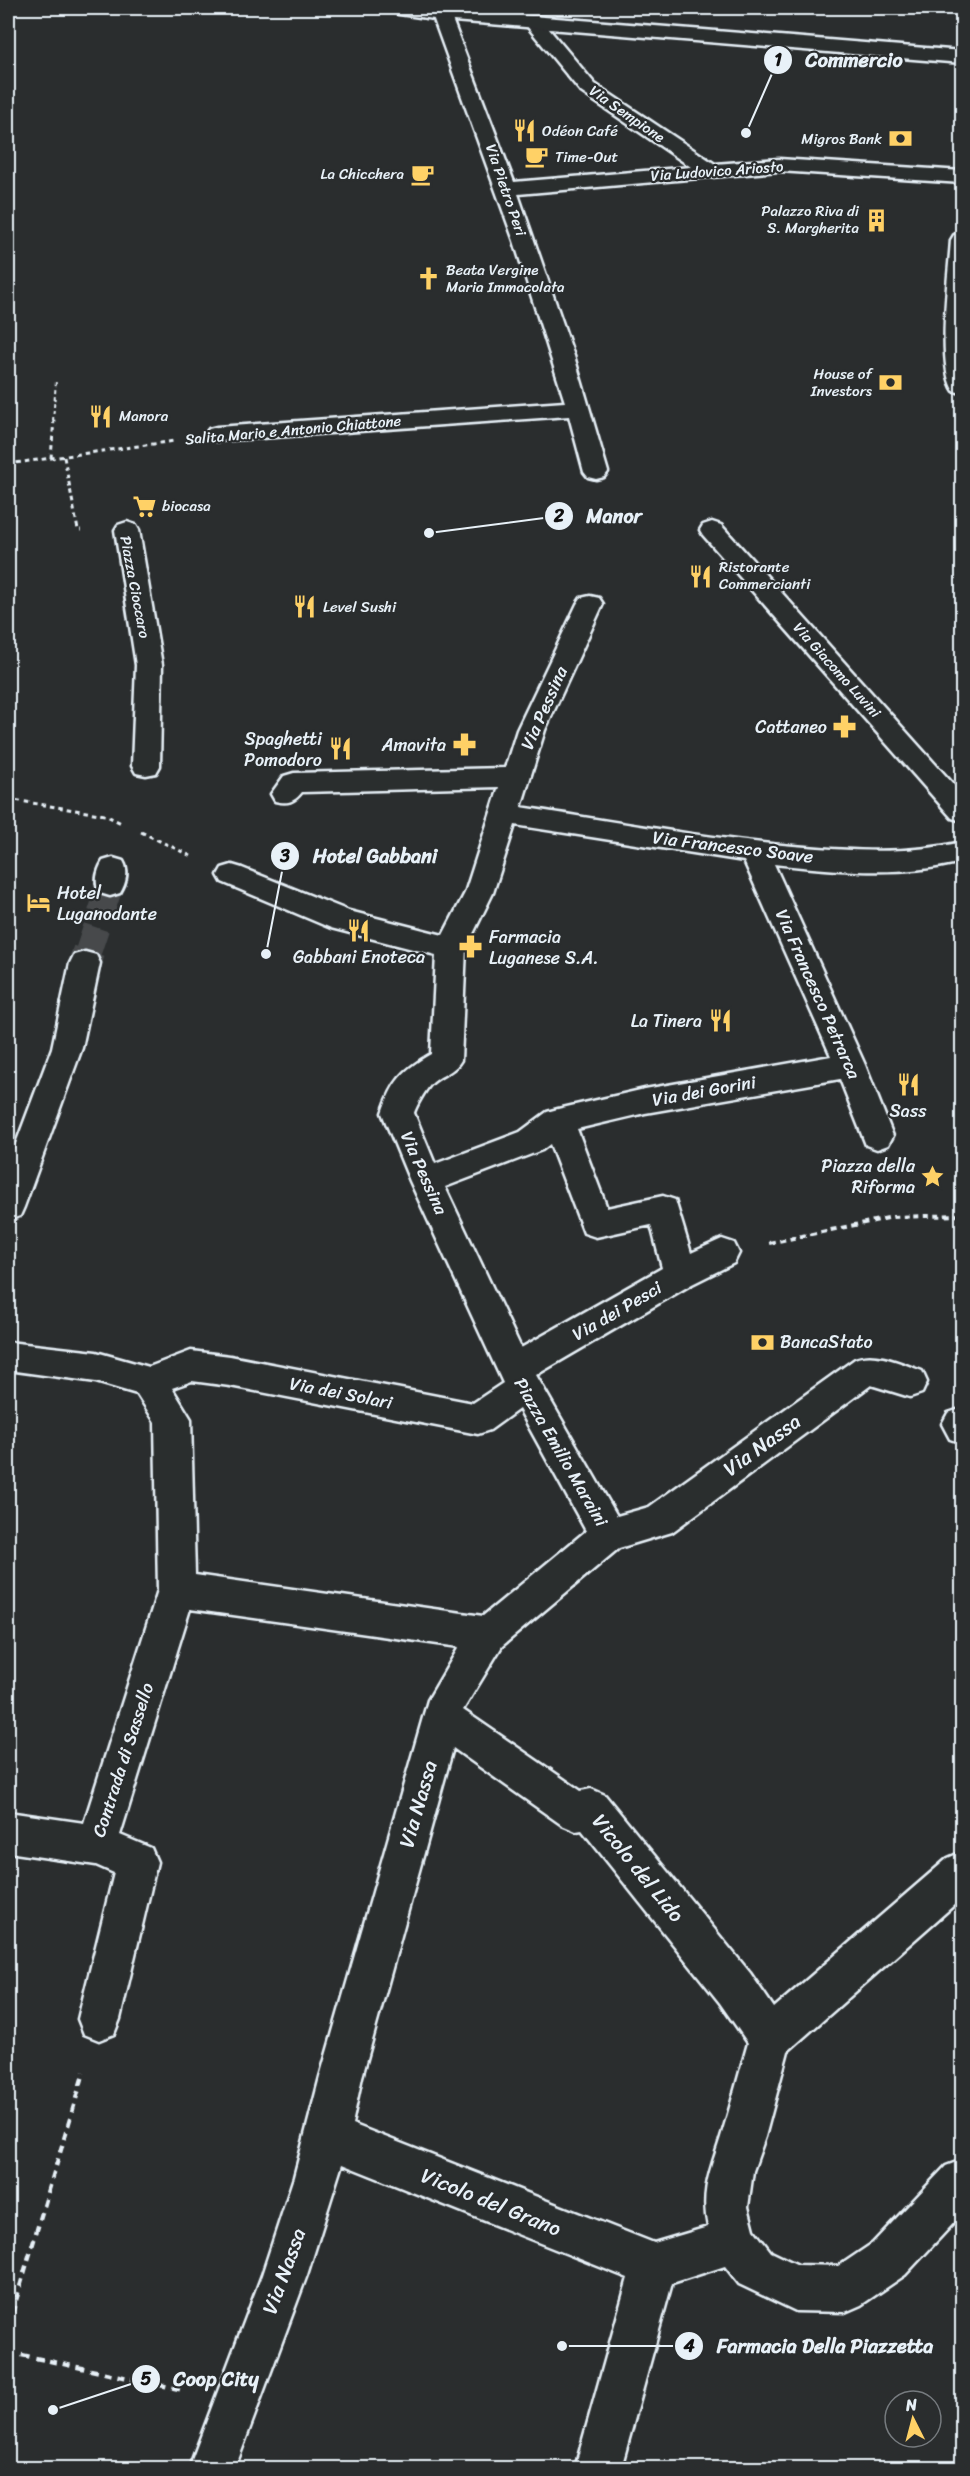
<svg xmlns="http://www.w3.org/2000/svg" width="970" height="2476" viewBox="0 0 970 2476" font-family="Sriracha,sans-serif">
<rect width="100%" height="100%" fill="#2a2d2e"/>
<filter id="ink" filterUnits="userSpaceOnUse"><feTurbulence type="fractalNoise" baseFrequency=".0167" numOctaves="2"/><feDisplacementMap in="SourceGraphic" scale="12" xChannelSelector="R" yChannelSelector="G"/><feConvolveMatrix kernelMatrix="1 2 1 2 8 2 1 2 1" color-interpolation-filters="sRGB"/></filter>
<g filter="url(#ink)">
<g fill="none" stroke-linecap="round" stroke-linejoin="round">
<!-- minor-tunnel-far1 -->
<polyline stroke="#464a4c" stroke-width="26" stroke-dasharray="26 14" stroke-linecap="butt" points="88,952 110,886"/>
<!-- minor-tunnel -->
<polyline stroke="#464a4c" stroke-width="33" stroke-dasharray="33 16" stroke-linecap="butt" points="85,963 89,951"/>
<defs>
<g id="minor">
<polygon points="441,8 448,10 450,14 514,182 691,167 581,92 522,20 524,16 538,16 595,84 715,164 779,159 962,171 962,183 779,171 518,194 574,356 608,472 604,477 596,479 588,477 584,472 569,416 217,441 209,439 205,434 209,429 217,427 565,402 514,241 432,14 434,10"/>
<path d="M962,234V393L954,391C936,366 949,273 951,240L954,235Z"/>
<polygon points="127,522 136,525 139,530 162,665 160,766 156,773 146,775 136,773 132,766 136,665 115,530 118,525"/>
<polygon points="712,522 721,525 962,794 962,821 952,818 703,535 700,530 703,525"/>
<path d="M590,596L599,598L603,604L545,730L521,807C611,821 702,838 793,846C850,851 906,855 962,842V862C901,877 837,871 774,864L865,1065L893,1136L888,1145L877,1149L866,1145L840,1079L645,1113L577,1129L607,1208L663,1196L675,1200L691,1253L722,1239L734,1243L739,1253L734,1263L692,1284L536,1375L617,1516L649,1507L855,1359C876,1351 902,1364 922,1371L927,1382L922,1393L910,1397L871,1385L672,1532L619,1548L502,1646L463,1710L581,1791L591,1789L605,1795L750,1973L774,2008L948,1858L962,1852V1898L788,2051L765,2137L753,2171L748,2207L754,2230L771,2252L798,2265L839,2266L873,2243L946,2166L962,2160V2214L905,2275L861,2305L845,2312L796,2311L739,2284L725,2266L672,2283L621,2468H575L628,2278L342,2164L307,2275L235,2468H189L262,2275L294,2177L320,2077L428,1700L459,1647L190,1609L120,1835L151,1848L157,1862L120,2019L114,2034L99,2040L84,2034L78,2019L114,1873L96,1865L8,1852V1812L84,1823L158,1590L155,1422L137,1394L96,1382L8,1370V1342L96,1352L149,1367L191,1351L230,1356L473,1403L503,1383L410,1181L382,1113C393,1081 402,1071 431,1054L436,955L331,928L222,882L218,875L222,868L232,865L242,868L349,911L443,935L465,893L499,787L302,792C294,802 288,804 275,801L271,794L284,776L294,773L505,768L517,730L577,604L581,598ZM515,825L744,861L831,1056L645,1089L558,1109L547,1112L520,1132L435,1164L414,1113C416,1106 426,1089 431,1084C441,1074 454,1073 461,1060L466,948L493,893ZM550,1144L584,1233L596,1237L651,1225L662,1268L521,1348L445,1187L542,1150ZM192,1381L230,1386L478,1434L490,1430L519,1409L586,1531L483,1616L195,1575L191,1419L172,1388ZM453,1748L562,1825L576,1831L582,1830L720,2003L748,2043C739,2074 731,2106 721,2137C711,2169 700,2192 708,2227L654,2243L352,2124L362,2077Z"/>
<path d="M113,858L123,861C129,871 126,883 120,893L110,896L100,893C94,883 97,871 103,861Z"/>
<polygon points="85,952 96,955 100,963 82,1048 24,1207 20,1216 8,1220 8,1165 52,1048 70,963 74,955"/>
<polygon points="960,1409 962,1410 962,1443 950,1439 942,1424 948,1413"/>
</g>
<polygon id="major" points="390,8 435,8 962,51 962,63 441,20 399,14 392,12"/>
</defs>
<!-- minor casing -->
<use href="#minor" stroke="#e8f1f8" stroke-width="5"/>
<!-- major casing -->
<use href="#major" stroke="#e8f1f8" stroke-width="5"/>
<!-- path-far3 -->
<polyline stroke="#e8f1f8" stroke-width="2" stroke-dasharray="4 3" stroke-linecap="butt" points="53,421 56,381"/>
<!-- path-far2 -->
<g stroke="#e8f1f8" stroke-width="3" stroke-dasharray="4.5 4" stroke-linecap="butt">
<polyline points="64,457 78,530 81,530"/>
<polyline points="51,458 54,419"/>
<polyline points="8,464 175,441"/>
<polyline points="8,799 105,815 123,824"/>
<polyline points="141,832 191,856"/>
</g>
<!-- path-far1 -->
<polyline stroke="#e8f1f8" stroke-width="4" stroke-dasharray="6 4.5" stroke-linecap="butt" points="769,1243 893,1217 962,1215"/>
<!-- path -->
<g stroke="#e8f1f8" stroke-width="4.5" stroke-dasharray="8 6" stroke-linecap="butt">
<polyline points="8,2327 84,2072"/>
<polyline points="8,2352 183,2390"/>
</g>
<!-- minor -->
<use href="#minor" fill="#2a2d2e" fill-rule="evenodd"/>
<!-- major -->
<use href="#major" fill="#2a2d2e" fill-rule="evenodd"/>
</g>
</g>
<!-- icons -->
<defs>
<symbol id="restaurant-bare" viewBox="-9 -9 18 18"><path d="M-5-6h1v4h1v-4h1v4h1v-4h1v5L-1.5 .5V6h-2V.5L-5-1ZM5-6V6H3V1.5H1.5Q1.5-4 5-6Z" fill="#ffd166" stroke="#2a2d2e" stroke-width="2.5" paint-order="stroke"/></symbol>
<symbol id="bank-bare" viewBox="-9 -9 18 18"><path d="M-6-4H6V4H-6ZM0-2.3a2.3 2.3 0 1 0 0 4.6a2.3 2.3 0 1 0 0-4.6Z" fill="#ffd166" stroke="#2a2d2e" stroke-width="2.5" paint-order="stroke"/></symbol>
<symbol id="cafe-bare" viewBox="-9 -9 18 18"><path d="M-5.5-4.5H6V0H3Q3 3.5 0 3.5H-2.5Q-5.5 3.5-5.5 0ZM3-3.2v2h1.7v-2ZM-6 4.5H4V6H-6Z" fill="#ffd166" stroke="#2a2d2e" stroke-width="2.5" paint-order="stroke"/></symbol>
<symbol id="building-bare" viewBox="-9 -9 18 18"><path d="M-4-6H4V6H1V3H-1V6H-4ZM-2.5-4.3h1.7v1.8h-1.7ZM.8-4.3h1.7v1.8H.8ZM-2.5-1h1.7V.8h-1.7ZM.8-1h1.7V.8H.8Z" fill="#ffd166" stroke="#2a2d2e" stroke-width="2.5" paint-order="stroke"/></symbol>
<symbol id="church-bare" viewBox="-9 -9 18 18"><path d="M-1.2-6h2.4v3.5h3.3v2.4h-3.3V6h-2.4V-.1h-3.3v-2.4h3.3Z" fill="#ffd166" stroke="#2a2d2e" stroke-width="2.5" paint-order="stroke"/></symbol>
<symbol id="supermarket-bare" viewBox="-9 -9 18 18"><path d="M-6-5.5h2.5l.6 2H6L4.5 2H-2.5L-4.4-4H-6ZM-1.5 3.2a1.3 1.3 0 1 0 .1 0ZM3 3.2a1.3 1.3 0 1 0 .1 0Z" fill="#ffd166" stroke="#2a2d2e" stroke-width="2.5" paint-order="stroke"/></symbol>
<symbol id="pharmacy-bare" viewBox="-9 -9 18 18"><path d="M-2-6h4v4h4v4h-4v4h-4v-4h-4v-4h4Z" fill="#ffd166" stroke="#2a2d2e" stroke-width="2.5" paint-order="stroke"/></symbol>
<symbol id="hotel-bare" viewBox="-9 -9 18 18"><path d="M-6-4.5h1.5V1H6V5H4.5V3h-9V5H-6ZM-4 0a1.8 1.8 0 1 1 3.6 0ZM.5 0V-2.5h3Q6-2.5 6 0Z" fill="#ffd166" stroke="#2a2d2e" stroke-width="2.5" paint-order="stroke"/></symbol>
<symbol id="sight-bare" viewBox="-9 -9 18 18"><path d="M0-6L1.8-2.2L6-1.7L2.9 1.2L3.7 5.4L0 3.3L-3.7 5.4L-2.9 1.2L-6-1.7L-1.8-2.2Z" fill="#ffd166" stroke="#2a2d2e" stroke-width="2.5" paint-order="stroke"/></symbol>
</defs>
<g fill-rule="evenodd">
<use href="#restaurant-bare" x="508" y="114" width="33" height="33"/>
<use href="#bank-bare" x="884" y="122" width="33" height="33"/>
<use href="#cafe-bare" x="520" y="140" width="33" height="33"/>
<use href="#cafe-bare" x="406" y="158" width="33" height="33"/>
<use href="#building-bare" x="860" y="204" width="33" height="33"/>
<use href="#church-bare" x="412" y="262" width="33" height="33"/>
<use href="#bank-bare" x="874" y="366" width="33" height="33"/>
<use href="#restaurant-bare" x="84" y="400" width="33" height="33"/>
<use href="#supermarket-bare" x="128" y="490" width="33" height="33"/>
<use href="#restaurant-bare" x="684" y="560" width="33" height="33"/>
<use href="#restaurant-bare" x="288" y="590" width="33" height="33"/>
<use href="#pharmacy-bare" x="828" y="710" width="33" height="33"/>
<use href="#pharmacy-bare" x="448" y="728" width="33" height="33"/>
<use href="#restaurant-bare" x="324" y="732" width="33" height="33"/>
<use href="#hotel-bare" x="22" y="886" width="33" height="33"/>
<use href="#restaurant-bare" x="342" y="914" width="33" height="33"/>
<use href="#pharmacy-bare" x="454" y="930" width="33" height="33"/>
<use href="#restaurant-bare" x="704" y="1004" width="33" height="33"/>
<use href="#restaurant-bare" x="892" y="1068" width="33" height="33"/>
<use href="#sight-bare" x="916" y="1160" width="33" height="33"/>
<use href="#bank-bare" x="746" y="1326" width="33" height="33"/>
</g>
<g text-anchor="middle" dominant-baseline="central" stroke-width="4.5" stroke-linejoin="round" paint-order="stroke">
<!-- far-street labels -->
<g font-size="15" fill="#e8f1f8" stroke="#2a2d2e">
<text transform="translate(627 114) rotate(35)">Via Sempione</text>
<text transform="translate(717 171) rotate(-4)">Via Ludovico Ariosto</text>
<text transform="translate(506 190) rotate(71)">Via Pietro Peri</text>
<text transform="translate(293 430) rotate(-5)">Salita Mario e Antonio Chiattone</text>
<text transform="translate(135 587) rotate(79)">Piazza Cioccaro</text>
<text transform="translate(837 670) rotate(48)">Via Giacomo Luvini</text>
</g>
<!-- far-poi labels -->
<g font-size="15" fill="#e8f1f8" stroke="#2a2d2e" text-anchor="start">
<text x="542" y="131">Odéon Café</text>
<text x="882" y="139" text-anchor="end">Migros Bank</text>
<text x="555" y="157">Time-Out</text>
<text x="404" y="174" text-anchor="end">La Chicchera</text>
<text x="859" y="211" text-anchor="end">Palazzo Riva di<tspan x="859" dy="17">S. Margherita</tspan></text>
<text x="446" y="270">Beata Vergine<tspan x="446" dy="17">Maria Immacolata</tspan></text>
<text x="872" y="374" text-anchor="end">House of<tspan x="872" dy="17">Investors</tspan></text>
<text x="119" y="416">Manora</text>
<text x="162" y="506">biocasa</text>
<text x="719" y="567">Ristorante<tspan x="719" dy="17">Commercianti</tspan></text>
<text x="323" y="607">Level Sushi</text>
</g>
<!-- street labels -->
<g font-size="18" fill="#e8f1f8" stroke="#2a2d2e">
<text transform="translate(544 708) rotate(-66)">Via Pessina</text>
<text transform="translate(733 847) rotate(7)">Via Francesco Soave</text>
<text transform="translate(818 994) rotate(66)">Via Francesco Petrarca</text>
<text transform="translate(704 1091) rotate(-10)">Via dei Gorini</text>
<text transform="translate(424 1173) rotate(66)">Via Pessina</text>
<text transform="translate(617 1311) rotate(-30)">Via dei Pesci</text>
<text transform="translate(341 1393) rotate(11)">Via dei Solari</text>
<text transform="translate(561 1452) rotate(60)">Piazza Emilio Maraini</text>
<text transform="translate(123 1760) rotate(-72)">Contrada di Sassello</text>
</g>
<!-- poi labels -->
<g font-size="18" fill="#e8f1f8" stroke="#2a2d2e" text-anchor="end">
<text x="827" y="727">Cattaneo</text>
<text x="322" y="739">Spaghetti<tspan x="322" dy="21">Pomodoro</tspan></text>
<text x="446" y="745">Amavita</text>
<text x="57" y="893" text-anchor="start">Hotel<tspan x="57" dy="21">Luganodante</tspan></text>
<text x="489" y="937" text-anchor="start">Farmacia<tspan x="489" dy="21">Luganese S.A.</tspan></text>
<text x="359" y="957" text-anchor="middle">Gabbani Enoteca</text>
<text x="702" y="1021">La Tinera</text>
<text x="908" y="1111" text-anchor="middle">Sass</text>
<text x="915" y="1166">Piazza della<tspan x="915" dy="21">Riforma</tspan></text>
<text x="780" y="1342" text-anchor="start">BancaStato</text>
</g>
<!-- near-street labels -->
<g font-size="21" fill="#e8f1f8" stroke="#2a2d2e">
<text transform="translate(762 1445) rotate(-36)">Via Nassa</text>
<text transform="translate(418 1804) rotate(-74)">Via Nassa</text>
<text transform="translate(638 1868) rotate(51)">Vicolo del Lido</text>
<text transform="translate(491 2202) rotate(22)">Vicolo del Grano</text>
<text transform="translate(284 2271) rotate(-70)">Via Nassa</text>
</g>
</g>
<!-- callouts -->
<path fill="none" stroke="#e8f1f8" stroke-width="2" d="M746 133L778 60M429 533L559 516M266 954L285 856M562 2346L689 2346M53 2410L146 2379"/>
<g fill="#e8f1f8" stroke="#2a2d2e" stroke-width="2">
<circle cx="746" cy="133" r="6"/>
<circle cx="429" cy="533" r="6"/>
<circle cx="266" cy="954" r="6"/>
<circle cx="562" cy="2346" r="6"/>
<circle cx="53" cy="2410" r="6"/>
<circle cx="778" cy="60" r="15"/>
<circle cx="559" cy="516" r="15"/>
<circle cx="285" cy="856" r="15"/>
<circle cx="689" cy="2346" r="15"/>
<circle cx="146" cy="2379" r="15"/>
</g>
<g font-size="18" text-anchor="middle" font-weight="bold" fill="#111">
<text x="778" y="66">1</text>
<text x="559" y="522">2</text>
<text x="285" y="862">3</text>
<text x="689" y="2352">4</text>
<text x="146" y="2385">5</text>
</g>
<g font-size="20" text-anchor="middle" font-weight="bold" fill="#e8f1f8" stroke="#2a2d2e" stroke-width="4.5" stroke-linejoin="round" paint-order="stroke">
<text x="854" y="67">Commercio</text>
<text x="614" y="523">Manor</text>
<text x="375" y="863">Hotel Gabbani</text>
<text x="825" y="2353">Farmacia Della Piazzetta</text>
<text x="216" y="2386">Coop City</text>
</g>
<!-- margin -->
<rect width="970" height="2476" fill="none" stroke="#2a2d2e" stroke-width="30"/>
<rect x="15" y="15" width="940" height="2446" fill="none" stroke="#e8f1f8" stroke-width="2" filter="url(#ink)"/>
<!-- north arrow -->
<g transform="translate(913 2419) rotate(354)"><circle r="28" fill="#2a2d2e" stroke="#767b7f" stroke-width="1.5"/>
<path d="M0-4.5L10 22L0 15L-10 22Z" fill="#ffd166"/>
<text y="-9" font-size="16" font-weight="bold" text-anchor="middle" fill="#e8f1f8">N</text>
</g>
</svg>
